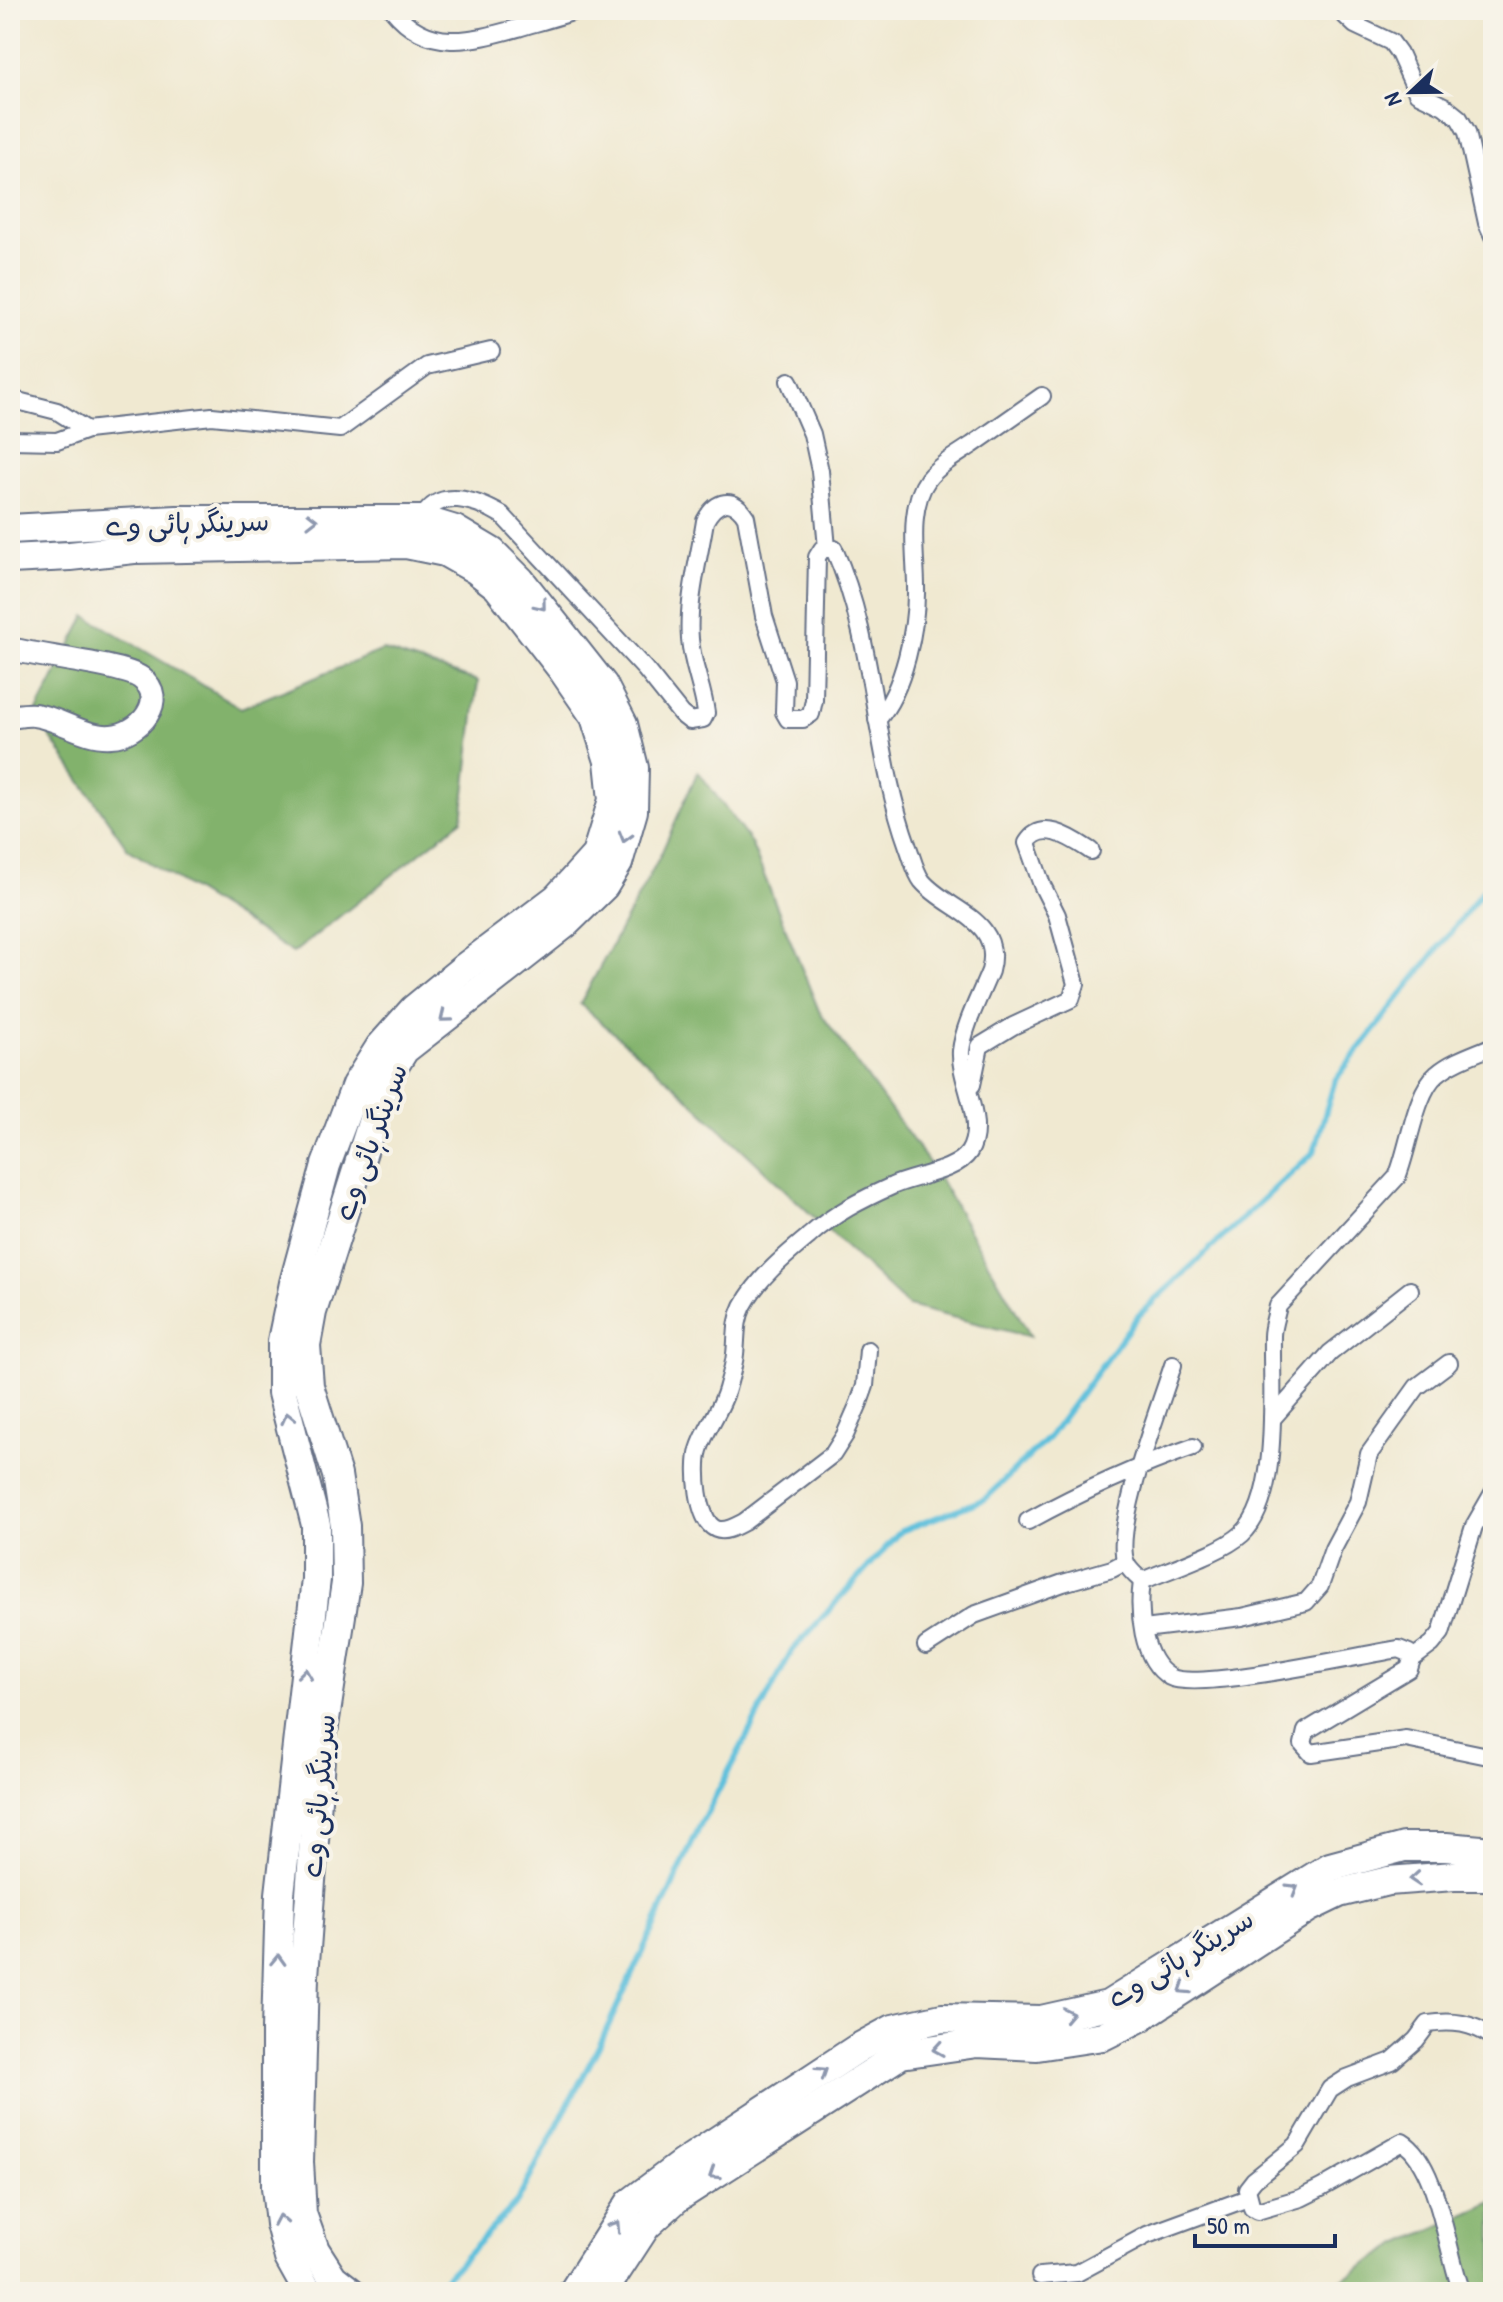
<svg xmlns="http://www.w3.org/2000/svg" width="1503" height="2302" viewBox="0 0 1503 2302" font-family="'Patrick Hand','Playpen Sans Arabic',sans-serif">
<rect width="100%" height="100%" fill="#f7f3e8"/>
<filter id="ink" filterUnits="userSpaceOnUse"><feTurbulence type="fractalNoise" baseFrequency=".0125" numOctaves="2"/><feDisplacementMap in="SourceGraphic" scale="16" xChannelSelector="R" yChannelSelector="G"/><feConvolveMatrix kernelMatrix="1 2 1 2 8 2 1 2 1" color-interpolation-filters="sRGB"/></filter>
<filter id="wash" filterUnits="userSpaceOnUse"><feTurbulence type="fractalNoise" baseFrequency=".006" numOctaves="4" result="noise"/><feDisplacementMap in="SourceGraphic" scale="32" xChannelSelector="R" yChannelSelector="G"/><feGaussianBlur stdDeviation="1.8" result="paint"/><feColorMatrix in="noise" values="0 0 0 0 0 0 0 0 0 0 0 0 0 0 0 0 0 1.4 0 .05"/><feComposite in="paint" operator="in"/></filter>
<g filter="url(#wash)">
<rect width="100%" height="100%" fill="#f0e9d1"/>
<!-- forest -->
<g fill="#82b26c" stroke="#4e7065" stroke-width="2">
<polygon points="86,616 241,708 383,650 478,681 462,820 293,953 128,849 35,715"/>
<polygon points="698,771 751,843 819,1011 935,1171 1031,1337 908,1306 673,1084 580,1004 660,856"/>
<polygon points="1493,2202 1493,2292 1322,2292 1399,2244"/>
</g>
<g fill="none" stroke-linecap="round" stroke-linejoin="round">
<!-- stream -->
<polyline stroke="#5ec0dc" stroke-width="6" points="432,2292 517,2202 599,2046 699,1828 791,1652 901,1531 985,1499 1049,1437 1138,1316 1314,1152 1335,1080 1493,878"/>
</g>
</g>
<g filter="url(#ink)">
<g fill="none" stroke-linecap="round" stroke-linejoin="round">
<defs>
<g id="street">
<path d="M393,10C428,53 471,41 518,28C538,22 558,17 577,10"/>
<polyline points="1339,10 1355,25 1391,42 1399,53 1417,93 1444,106 1459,118 1467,132 1487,223 1493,236"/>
<polyline points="789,381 812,434 820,471 827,548"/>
<polyline points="10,399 57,411 87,430"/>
<polyline points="10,440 57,441 87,430 212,416 340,429 427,366 491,351"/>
<path d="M422,520C437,486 476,500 502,515L645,669L681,714L690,721L703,719L706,713C703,688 692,665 690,639C687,601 699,559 705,521C716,500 733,496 746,517L764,616L785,681L784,712L788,719H803L811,714L814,700L817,557L822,549H834C876,643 873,751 908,847C912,857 915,872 922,881C947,911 1004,919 990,971C980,996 964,1025 961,1051C959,1082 987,1122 969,1152C956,1172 913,1176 892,1186C863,1199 833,1214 809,1236C785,1256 758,1278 743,1306C735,1322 737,1337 735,1354C734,1366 730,1378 727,1389C721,1411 705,1429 699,1450C694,1467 697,1521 716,1529C725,1533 736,1526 744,1522L833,1454L845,1435L859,1403L865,1386L868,1350"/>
<path d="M877,720C904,691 917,626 916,587C916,554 907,508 928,479C939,465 957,455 972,445C995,429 1019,412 1042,396"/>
<path d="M1493,1046C1475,1054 1452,1061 1437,1074C1415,1092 1409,1149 1397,1177L1278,1306C1276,1316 1272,1327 1272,1336C1271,1386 1281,1498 1242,1534C1221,1553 1169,1569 1142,1581C1138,1610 1141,1660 1170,1677C1197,1692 1360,1655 1399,1649L1409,1653L1412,1659L1409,1669L1306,1731L1303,1744L1311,1753L1406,1739L1493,1757"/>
<path d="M972,1085L980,1046L1013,1026L1071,999L1076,984L1057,915L1042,885L1027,843C1043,817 1074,840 1091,851"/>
<polyline points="1272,1419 1330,1353 1410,1290"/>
<path d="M1028,1521C1081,1492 1135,1467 1193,1447"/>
<path d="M1142,1581C1136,1576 1129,1570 1126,1563C1112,1528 1161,1404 1173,1365"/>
<polyline points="1144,1629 1242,1617 1306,1602 1320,1586 1333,1549 1358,1502 1369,1454 1417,1387 1449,1363"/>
<polyline points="926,1646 974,1615 1063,1583 1112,1569 1125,1562"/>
<polyline points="1412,1659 1432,1644 1441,1633 1474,1526 1493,1493"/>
<polyline points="1040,2276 1077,2273 1147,2235 1248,2198"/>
<path d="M1462,2292C1447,2253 1438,2163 1402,2142L1321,2188L1301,2198L1257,2211L1252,2208L1247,2189L1254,2180L1297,2145L1330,2089L1347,2078L1392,2061L1416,2040L1428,2024C1453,2020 1472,2023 1493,2037"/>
</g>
<path id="secondary" d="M10,649C37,656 124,665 141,678C170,699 139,735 111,736C84,738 60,718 34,715C27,714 18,716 10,717"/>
<g id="highway">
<polyline points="10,529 177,520 422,520 455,530 492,552 520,580 603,685 623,724 634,768 633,811 618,863 604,886 565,924 404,1050 386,1079 312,1312 306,1345 309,1386 337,1475 345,1526 346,1583 321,1745 304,1976 299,2162 302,2214 315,2250 333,2278 351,2292"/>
<polyline points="10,559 70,556 134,549 406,544 445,552 475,569 497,586 564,672 595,717 609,761 613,800 596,855 557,898 464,968 414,1009 380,1047 356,1085 326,1165 294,1283 282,1341 282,1393 316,1525 316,1579 280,1894 276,2030 276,2187 280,2224 289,2258 308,2292"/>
<polyline points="573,2292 630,2203 682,2164 858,2048 893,2029 942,2018 1041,2020 1108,2005 1330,1867 1404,1847 1446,1847 1493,1851"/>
<polyline points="603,2292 646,2226 677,2198 901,2054 977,2043 1037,2046 1103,2036 1139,2018 1308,1908 1339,1893 1388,1881 1454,1876 1493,1876"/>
</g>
</defs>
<!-- street casing -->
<use href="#street" stroke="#667086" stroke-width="20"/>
<!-- secondary casing -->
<use href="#secondary" stroke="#667086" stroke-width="26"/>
<!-- highway casing -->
<use href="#highway" stroke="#667086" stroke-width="32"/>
<!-- street -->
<use href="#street" stroke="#fff" stroke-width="16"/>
<!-- secondary -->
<use href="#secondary" stroke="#fff" stroke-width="22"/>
<!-- highway -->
<use href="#highway" stroke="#fff" stroke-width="28"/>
</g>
<!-- one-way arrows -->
<defs><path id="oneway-chevron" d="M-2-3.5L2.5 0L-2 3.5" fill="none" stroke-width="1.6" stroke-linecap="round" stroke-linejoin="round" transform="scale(2)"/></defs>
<g stroke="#8d97ae">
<use href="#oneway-chevron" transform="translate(312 520)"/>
<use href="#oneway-chevron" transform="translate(541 605) rotate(51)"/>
<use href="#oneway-chevron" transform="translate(625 837) rotate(106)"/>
<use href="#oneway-chevron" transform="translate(445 1017) rotate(141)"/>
<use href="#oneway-chevron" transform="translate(288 1418) rotate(-103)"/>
<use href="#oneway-chevron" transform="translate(305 1674) rotate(-83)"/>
<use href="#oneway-chevron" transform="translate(1415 1879) rotate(176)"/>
<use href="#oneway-chevron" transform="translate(1293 1889) rotate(-31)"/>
<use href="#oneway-chevron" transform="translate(278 1960) rotate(-88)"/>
<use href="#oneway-chevron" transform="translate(1184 1989) rotate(147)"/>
<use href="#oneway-chevron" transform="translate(1068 2014) rotate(-11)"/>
<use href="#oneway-chevron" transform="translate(938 2049) rotate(171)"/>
<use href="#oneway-chevron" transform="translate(822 2072) rotate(-33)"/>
<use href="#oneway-chevron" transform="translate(714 2174) rotate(147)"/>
<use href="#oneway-chevron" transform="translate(280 2220) rotate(-100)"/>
<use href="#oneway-chevron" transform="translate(615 2226) rotate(-57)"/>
</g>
</g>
<g text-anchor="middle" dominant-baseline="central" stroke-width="8" stroke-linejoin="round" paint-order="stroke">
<!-- street labels -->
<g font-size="28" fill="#1b2f5e" stroke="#f7f3e8">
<text transform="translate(187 523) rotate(-2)">سرینگر ہائی وے</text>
<text transform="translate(370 1142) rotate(-70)">سرینگر ہائی وے</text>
<text transform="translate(318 1796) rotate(-85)">سرینگر ہائی وے</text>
<text transform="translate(1180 1958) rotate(-31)">سرینگر ہائی وے</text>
</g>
</g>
<!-- margin -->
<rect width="1503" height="2302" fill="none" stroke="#f7f3e8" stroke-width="40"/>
<!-- north arrow -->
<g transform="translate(1411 92) rotate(248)" stroke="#f7f3e8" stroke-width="6" paint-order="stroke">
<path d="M0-6L14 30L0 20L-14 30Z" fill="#1b2f5e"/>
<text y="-12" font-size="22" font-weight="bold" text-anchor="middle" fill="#1b2f5e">N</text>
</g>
<!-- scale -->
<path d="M1195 2234v12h140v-12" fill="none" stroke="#1b2f5e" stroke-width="4"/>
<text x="1207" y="2234" font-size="24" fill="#1b2f5e" stroke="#f7f3e8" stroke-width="6" paint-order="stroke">50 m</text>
</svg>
